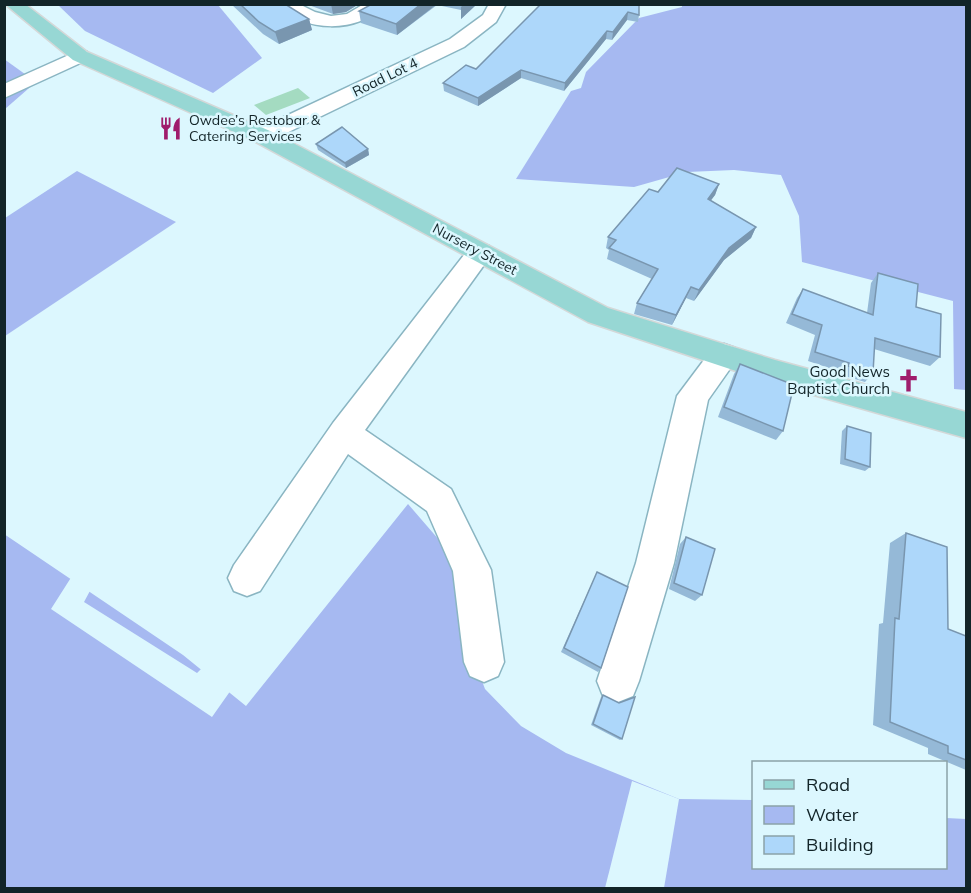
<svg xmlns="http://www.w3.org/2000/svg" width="971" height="893" viewBox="0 0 971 893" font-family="Mulish,sans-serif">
<rect width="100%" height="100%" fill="#dcf7fe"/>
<!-- green -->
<polygon fill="#a4dbc1" points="298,88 310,98 266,115 254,105"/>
<!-- water -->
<g fill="#a6b9f1">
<polygon points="682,4 966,5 966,390 954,389 953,301 802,262 799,216 781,175 734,170 687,172 634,187 516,179 571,91 581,88 586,72 639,18 682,7"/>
<polygon points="58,5 218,5 262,58 213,93 85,31"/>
<polygon points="4,59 36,82 5,109 4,109"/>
<polygon points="77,171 176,222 5,336 5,218"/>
<polygon points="408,504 440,541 456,580 468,644 485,689 521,726 566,753 679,799 753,800 754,868 946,868 946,818 966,819 966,888 5,888 4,534 183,655 246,706"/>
</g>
<!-- pier -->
<g fill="#dcf7fe">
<polygon points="72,576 91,589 84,602 197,673 203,667 231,690 212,717 51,609"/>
<polygon points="632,781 679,799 664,888 605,888"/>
</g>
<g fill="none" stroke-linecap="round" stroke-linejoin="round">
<defs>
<g id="minor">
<path d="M278,4H299L315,12L331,16L347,14L364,4H384C361,34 301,33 278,4Z"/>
<polygon points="489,4 506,4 496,22 464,47 270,141 262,143 254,141 251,136 254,131 450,39 483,15"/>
<polygon points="80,50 87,52 90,56 87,60 4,98 4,84"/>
<polygon points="480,243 489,246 493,252 489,258 365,430 451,489 491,570 504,662 498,676 484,682 470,676 464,662 453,571 427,511 348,454 260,591 247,596 234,591 228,578 234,565 333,423 471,246"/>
<polygon points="724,344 735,348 739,356 708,400 674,563 639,681 633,696 618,702 603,696 597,681 636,563 677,396 713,348"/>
</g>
<polygon id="major" points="5,4 25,4 87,52 270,131 608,308 775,360 966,412 966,438 775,384 588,322 254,141 73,60"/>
</defs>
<!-- minor casing -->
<use href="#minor" stroke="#8ab5c2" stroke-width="3"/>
<!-- major casing -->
<use href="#major" stroke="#d4d8d8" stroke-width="3"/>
<!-- minor -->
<use href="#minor" fill="#fff" fill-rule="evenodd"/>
<!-- major -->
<use href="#major" fill="#97d7d4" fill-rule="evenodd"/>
</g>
<!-- wall -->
<g fill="#95b9d7">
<polygon points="231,4 285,4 309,19 312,30 279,44 263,34"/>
<polygon points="306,4 359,4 346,12 333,14"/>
<polygon points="372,4 477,4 461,19 461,10 437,5 397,35 361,23 359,11"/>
<polygon points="639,4 639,15 638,22 627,20 612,40 606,39 564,91 521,78 478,106 444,91 443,83 476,69"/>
<polygon points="316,144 368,149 369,155 346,168 318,150"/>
<polygon points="719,184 715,195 710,201 756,227 751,238 724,260 694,301 686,298 672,325 634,314 637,303 652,279 607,259 609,250 606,248 608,237 658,192"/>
<polygon points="878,273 916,307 940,357 930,366 874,349 873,373 865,382 841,375 841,372 808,361 815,335 786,323 797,298 803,289 867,313 871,283"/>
<polygon points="740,364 783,431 776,440 718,417 734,374"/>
<polygon points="847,426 870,467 865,471 840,464 842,431"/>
<polygon points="906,533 948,629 966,636 966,770 928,754 928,748 873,725 879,624 883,623 890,543"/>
<polygon points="686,537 702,595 695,601 669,589 680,544"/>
<polygon points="597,572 601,668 598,672 561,652"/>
<polygon points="603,695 622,739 620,740 591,725 601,697"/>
</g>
<!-- shaded-wall -->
<g fill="#7996af">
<polygon points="331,4 359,4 346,12 333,14"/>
<polygon points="421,4 437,4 397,35 396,24"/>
<polygon points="464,4 477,4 461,19 461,7"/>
<polygon points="628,12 627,20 612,40 613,32"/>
<polygon points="309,19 312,30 279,44 275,32"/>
<polygon points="607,31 606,39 564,91 565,83"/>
<polygon points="521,70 521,78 478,106 478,98"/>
<polygon points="368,149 369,155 346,168 345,163"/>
<polygon points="719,184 715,195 703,211 708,199"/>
<polygon points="756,227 751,238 724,260 694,301 699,290 729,248"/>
<polygon points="691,287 686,298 672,325 676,315"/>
</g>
<!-- building -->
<g fill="#add7fa" stroke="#7996af" stroke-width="1.5">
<polygon points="240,4 285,4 309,19 275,32 259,22"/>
<polygon points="372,4 421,4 396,24 359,11"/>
<polygon points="541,4 639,4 639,15 628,12 613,32 607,31 565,83 521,70 478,98 443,83 466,65 476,69"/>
<polygon points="342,127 368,149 345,163 316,144"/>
<polygon points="677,168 719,184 708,199 756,227 729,248 699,290 691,287 676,315 637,303 658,269 609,248 616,240 608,237 649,189 658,192"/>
<polygon points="878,273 918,284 916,307 941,314 940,357 875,338 873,373 848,366 849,363 815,352 822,325 792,314 803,289 873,315"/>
<polygon points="740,364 794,385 783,431 724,407"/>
<polygon points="847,426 871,433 870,467 845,459"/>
<polygon points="906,533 947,547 948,629 966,636 966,760 948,753 948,746 890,722 895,618 899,619"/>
<polygon points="686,537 715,549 702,595 674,583"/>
<polygon points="597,572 628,587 601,668 564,648"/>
<polygon points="603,695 619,703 635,697 622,739 593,724"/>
</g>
<!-- icons -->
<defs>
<symbol id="restaurant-bare" viewBox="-9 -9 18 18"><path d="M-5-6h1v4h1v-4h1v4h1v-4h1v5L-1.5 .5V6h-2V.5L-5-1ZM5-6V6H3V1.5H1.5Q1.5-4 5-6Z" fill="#9f1c6c" stroke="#dcf7fe" stroke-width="2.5" paint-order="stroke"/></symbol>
<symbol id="church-bare" viewBox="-9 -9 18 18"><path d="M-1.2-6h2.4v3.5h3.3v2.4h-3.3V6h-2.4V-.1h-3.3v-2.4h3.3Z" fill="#9f1c6c" stroke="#dcf7fe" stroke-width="2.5" paint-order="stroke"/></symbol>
</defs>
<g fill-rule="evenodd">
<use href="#restaurant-bare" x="154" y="112" width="33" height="33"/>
<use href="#church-bare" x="892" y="364" width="33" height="33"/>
</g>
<g text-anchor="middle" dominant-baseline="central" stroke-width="5" stroke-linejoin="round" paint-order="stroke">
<!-- far-street labels -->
<g font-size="14" fill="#122428" stroke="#dcf7fe">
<text transform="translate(385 77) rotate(-26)">Road Lot 4</text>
<text transform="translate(475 249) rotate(28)">Nursery Street</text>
</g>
<!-- far-poi labels -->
<g font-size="14" fill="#122428" stroke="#dcf7fe" text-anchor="start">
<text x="189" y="120">Owdee’s Restobar &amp;<tspan x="189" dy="16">Catering Services</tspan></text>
</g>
<!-- poi labels -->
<g font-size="15" fill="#122428" stroke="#dcf7fe" text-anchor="end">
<text x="890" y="371">Good News<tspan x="890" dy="17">Baptist Church</tspan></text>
</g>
</g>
<!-- border -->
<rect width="971" height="893" fill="none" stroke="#122428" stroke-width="12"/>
<!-- legend -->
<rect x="752" y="761" width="195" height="108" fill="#dcf7fe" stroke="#8ba3a8" stroke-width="1.5"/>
<rect x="764" y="780" width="30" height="9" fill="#97d7d4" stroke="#8ba3a8" stroke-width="1.5"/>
<text x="806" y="791" font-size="18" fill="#122428">Road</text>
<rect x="764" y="806" width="30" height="18" fill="#a6b9f1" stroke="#8ba3a8" stroke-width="1.5"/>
<text x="806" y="821" font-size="18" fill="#122428">Water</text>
<rect x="764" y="836" width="30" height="18" fill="#add7fa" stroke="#8ba3a8" stroke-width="1.5"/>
<text x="806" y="851" font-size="18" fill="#122428">Building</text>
</svg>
